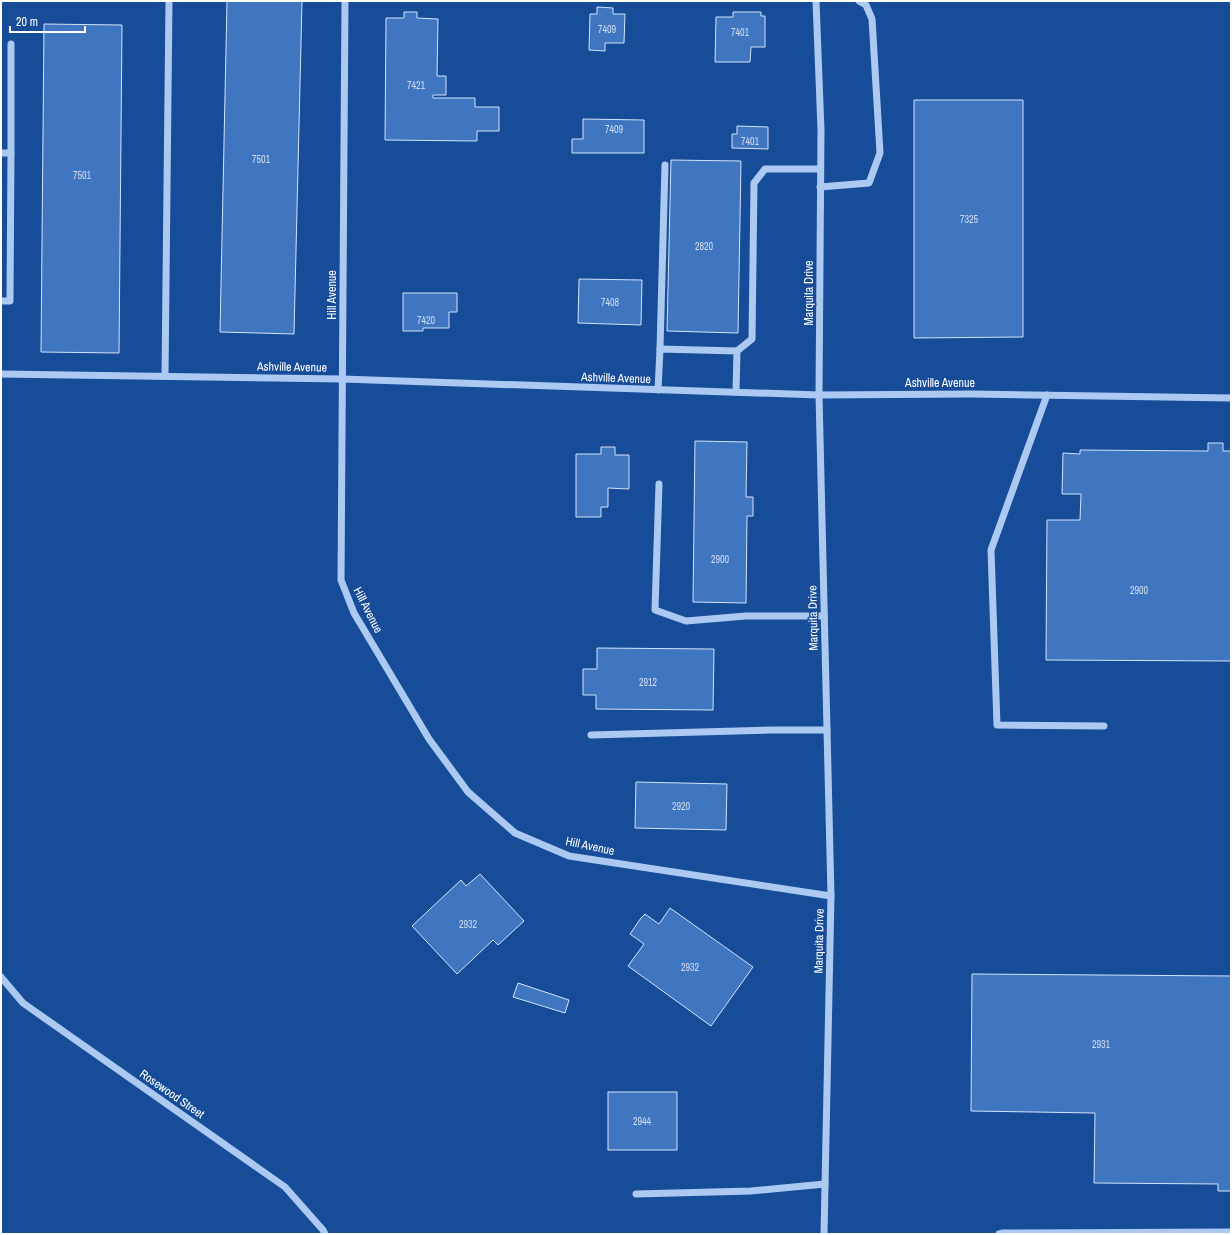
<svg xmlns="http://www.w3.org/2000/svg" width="1232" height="1235" viewBox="0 0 1232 1235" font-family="'Archivo Narrow',sans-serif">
<rect width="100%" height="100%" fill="#174c98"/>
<!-- building -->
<g fill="#4075c0" stroke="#d3e4fc">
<polygon points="227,1 302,1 294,334 220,332"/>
<polygon points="597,7 613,8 613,14 625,14 624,43 605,43 605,51 589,50 590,14 597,14"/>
<polygon points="404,12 417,12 417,18 438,19 437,76 446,76 446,95 433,95 433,98 475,98 475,107 499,107 499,131 477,131 477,141 385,140 386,18 404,18"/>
<polygon points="733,12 761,12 761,16 765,16 765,47 751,47 750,62 715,62 716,17 733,17"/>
<polygon points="44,24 122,25 119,353 41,352"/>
<polygon points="914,100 1023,100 1023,337 914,338"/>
<polygon points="583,119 644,120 644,153 572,153 572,139 583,139"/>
<polygon points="737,126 768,127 768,149 732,148 732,134 737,134"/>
<polygon points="671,160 741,161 738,333 667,331"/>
<polygon points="579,279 642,280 641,325 578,323"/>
<polygon points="403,293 457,293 457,312 449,312 449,328 423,328 423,331 403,331"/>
<polygon points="695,441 747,442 746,497 753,497 753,516 747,516 746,603 693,602"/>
<polygon points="1208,443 1223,443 1223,451 1231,451 1231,661 1046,660 1047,520 1080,520 1081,494 1062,494 1063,453 1080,454 1080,450 1208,451"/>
<polygon points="601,447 615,447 615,455 629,455 629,489 608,488 608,507 601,507 601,517 576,517 576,454 601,454"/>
<polygon points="597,648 714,649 713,710 596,709 596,695 583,695 583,669 597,669"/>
<polygon points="636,782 727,784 726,830 635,828"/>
<polygon points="480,874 524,921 498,945 493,940 457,974 412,926 461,880 466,886"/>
<polygon points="670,908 753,967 711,1026 628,966 644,944 630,934 641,918 645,914 659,924"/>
<polygon points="972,974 1231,976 1231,1191 1218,1191 1218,1184 1094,1183 1095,1113 971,1111"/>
<polygon points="518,983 569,1000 565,1013 513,997"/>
<rect x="608" y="1092" width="69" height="58"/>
</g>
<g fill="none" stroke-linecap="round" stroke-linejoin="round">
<!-- minor -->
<g stroke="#acc9f1" stroke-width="7">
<polyline points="345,1 341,580 354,613 429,739 468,792 515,833 569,856 831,896"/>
<polyline points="816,1 821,130 819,395 831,896 824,1234"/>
<polyline points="11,44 11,153"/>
<polyline points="1,153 11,153 10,301 1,301"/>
<polyline points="820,187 869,183 880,153 872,19 866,5 859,1"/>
<polyline points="660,349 665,165"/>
<polyline points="737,351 752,339 754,183 765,169 820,169"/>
<polyline points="1,374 342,379 819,395 972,394 1231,398"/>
<polyline points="165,376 169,1"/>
<polyline points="658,390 660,349 737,351 736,392"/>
<polyline points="1047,395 991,550 997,725 1104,726"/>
<polyline points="659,484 655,610 686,621 746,616 824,616"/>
<polyline points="591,735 775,730 827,730"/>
<polyline points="1,977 23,1003 285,1187 323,1230 325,1234"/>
<polyline points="636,1194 751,1191 825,1184"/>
<polyline points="999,1234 1003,1233 1231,1232"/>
</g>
</g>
<g text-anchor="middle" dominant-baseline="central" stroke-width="3" stroke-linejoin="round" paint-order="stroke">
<!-- number labels -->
<g font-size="10" fill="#cfdcef">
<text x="607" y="29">7409</text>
<text x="740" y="32">7401</text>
<text x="416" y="85">7421</text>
<text x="614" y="129">7409</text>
<text x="750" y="141">7401</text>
<text x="261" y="159">7501</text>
<text x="82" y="175">7501</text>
<text x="969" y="219">7325</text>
<text x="704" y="246">2820</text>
<text x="610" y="302">7408</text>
<text x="426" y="320">7420</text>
<text x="720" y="559">2900</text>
<text x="1139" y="590">2900</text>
<text x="648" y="682">2912</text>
<text x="681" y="806">2920</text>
<text x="468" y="924">2932</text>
<text x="690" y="967">2932</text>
<text x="1101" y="1044">2931</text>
<text x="642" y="1121">2944</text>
</g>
<!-- street labels -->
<g font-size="12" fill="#fff" stroke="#174c98">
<text transform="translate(809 293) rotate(-90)">Marquita Drive</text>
<text transform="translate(332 295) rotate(-90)">Hill Avenue</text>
<text transform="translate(292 367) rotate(1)">Ashville Avenue</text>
<text transform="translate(616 378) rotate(2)">Ashville Avenue</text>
<text x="940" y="383">Ashville Avenue</text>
<text transform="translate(368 610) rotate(63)">Hill Avenue</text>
<text transform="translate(813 618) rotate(-91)">Marquita Drive</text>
<text transform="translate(590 846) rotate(12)">Hill Avenue</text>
<text transform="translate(819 941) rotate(-89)">Marquita Drive</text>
<text transform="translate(172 1094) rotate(35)">Rosewood Street</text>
</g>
</g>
<!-- border -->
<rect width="1232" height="1235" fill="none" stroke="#ffffff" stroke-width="4"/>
<!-- scale -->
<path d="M10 26v6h75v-6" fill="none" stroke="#ffffff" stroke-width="2"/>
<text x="16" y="26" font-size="12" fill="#ffffff" stroke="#174c98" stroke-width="3" paint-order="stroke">20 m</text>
</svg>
